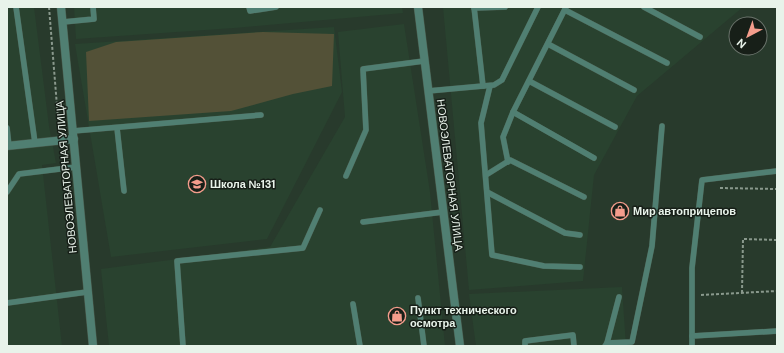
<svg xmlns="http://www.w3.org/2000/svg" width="784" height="353" viewBox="0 0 784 353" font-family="'DM Sans',sans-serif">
<rect width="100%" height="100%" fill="#283a2c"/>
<!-- built -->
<g fill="#29422f">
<polygon points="7,7 34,7 49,126 56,163 42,165 62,346 7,346"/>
<polygon points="74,7 402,7 403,13 234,28 76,39"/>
<polygon points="443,7 743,7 637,96 594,175 583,281 469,290"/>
<polygon points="404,24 430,192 445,346 109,346 101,269 270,247 345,117 338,32"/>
<polygon points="334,27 342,92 267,239 111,257 75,44"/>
<polygon points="622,287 626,346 476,346 469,294"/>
</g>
<!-- green -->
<polygon fill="#535137" points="263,32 334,34 332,86 293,94 231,111 89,121 86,52 116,42"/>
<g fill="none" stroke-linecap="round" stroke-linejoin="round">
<defs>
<g id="lane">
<polyline points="16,7 35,143"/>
<polyline points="249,7 250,11 276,7"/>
<polyline points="474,7 483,86"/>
<polyline points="644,7 700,37"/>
<polyline points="474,8 505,7"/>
<polyline points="565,10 667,63"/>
<polyline points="63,22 94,19 93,7"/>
<polyline points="548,44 634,90"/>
<polyline points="529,81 615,127"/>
<polyline points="490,86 481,123 492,255 544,266 580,267"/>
<polyline points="428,91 494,85 502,80 538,7"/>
<polyline points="513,112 594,158"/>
<polyline points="7,128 9,146"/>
<polyline points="117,128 124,191"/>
<polyline points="73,131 261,115"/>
<polyline points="508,162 503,137 513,112 566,7"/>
<polyline points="486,175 510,160 584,197"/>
<polyline points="346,176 366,130 363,69 424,61"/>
<polyline points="7,192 19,174 76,167"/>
<polyline points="487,192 565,233 580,235"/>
<polyline points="363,222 443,212"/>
<polyline points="418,298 424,346"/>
<polyline points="7,303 87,292"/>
<polyline points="353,304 360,346"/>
<polyline points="692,336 692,268 702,180 777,171"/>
<polyline points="607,343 619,297"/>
<polyline points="183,346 177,261 303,248 320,210"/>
<polyline points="525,346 525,341 573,335 574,346"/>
<polyline points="605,346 607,343 632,342 652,246 662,126"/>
<polyline points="692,346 692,336 777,331"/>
</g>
<g id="street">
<polyline points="61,7 93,346"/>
<polyline points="418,7 460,346"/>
<polyline points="7,146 74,139"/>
</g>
</defs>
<!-- lane casing -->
<use href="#lane" stroke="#47584a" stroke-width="6"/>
<!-- street casing -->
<use href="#street" stroke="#47584a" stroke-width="9"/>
<!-- path -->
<g stroke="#8a998d" stroke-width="2" stroke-dasharray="3 2" stroke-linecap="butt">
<polyline points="49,7 59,131"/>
<polyline points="720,188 777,189"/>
<polyline points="742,293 743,239 777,240"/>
<polyline points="701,295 777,291"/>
</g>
<!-- lane -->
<use href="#lane" stroke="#507f72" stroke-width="5.5"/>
<!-- street -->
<use href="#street" stroke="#507f72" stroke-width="8"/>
</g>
<!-- icons -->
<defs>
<symbol id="school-ring" viewBox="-11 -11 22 22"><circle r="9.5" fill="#171f18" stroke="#f49d8c" stroke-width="1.5"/><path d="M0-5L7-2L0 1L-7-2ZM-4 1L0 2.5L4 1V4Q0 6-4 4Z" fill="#f49d8c"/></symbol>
<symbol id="shop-ring" viewBox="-11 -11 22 22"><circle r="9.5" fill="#171f18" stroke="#f49d8c" stroke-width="1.5"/><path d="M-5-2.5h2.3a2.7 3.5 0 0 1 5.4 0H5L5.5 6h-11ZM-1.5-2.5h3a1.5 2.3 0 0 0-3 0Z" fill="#f49d8c"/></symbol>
</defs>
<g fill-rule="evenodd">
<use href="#school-ring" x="187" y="174" width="20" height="20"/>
<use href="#shop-ring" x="610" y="201" width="20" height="20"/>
<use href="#shop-ring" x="387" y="306" width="20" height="20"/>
</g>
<g text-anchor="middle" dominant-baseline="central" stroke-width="3" stroke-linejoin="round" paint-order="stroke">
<!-- street labels -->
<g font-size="11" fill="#e8f3ea" stroke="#171f18">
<text transform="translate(450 175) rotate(83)">НОВОЭЛЕВАТОРНАЯ УЛИЦА</text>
<text transform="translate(66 177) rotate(-95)">НОВОЭЛЕВАТОРНАЯ УЛИЦА</text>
</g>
<!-- poi labels -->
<g font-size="11" font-weight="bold" fill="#e8f3ea" stroke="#171f18" text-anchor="start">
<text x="210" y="184">Школа №131</text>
<text x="633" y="211">Мир автоприцепов</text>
<text x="410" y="310">Пункт технического<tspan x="410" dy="13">осмотра</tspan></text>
</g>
</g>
<!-- border -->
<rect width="784" height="353" fill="none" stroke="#e8f3ea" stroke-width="16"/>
<!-- north arrow -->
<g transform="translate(748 36) rotate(221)"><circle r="19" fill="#171f18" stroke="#6b746c"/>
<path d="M0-3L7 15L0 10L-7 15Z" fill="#f49d8c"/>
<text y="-6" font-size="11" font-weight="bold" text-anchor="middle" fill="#e8f3ea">N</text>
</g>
</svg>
